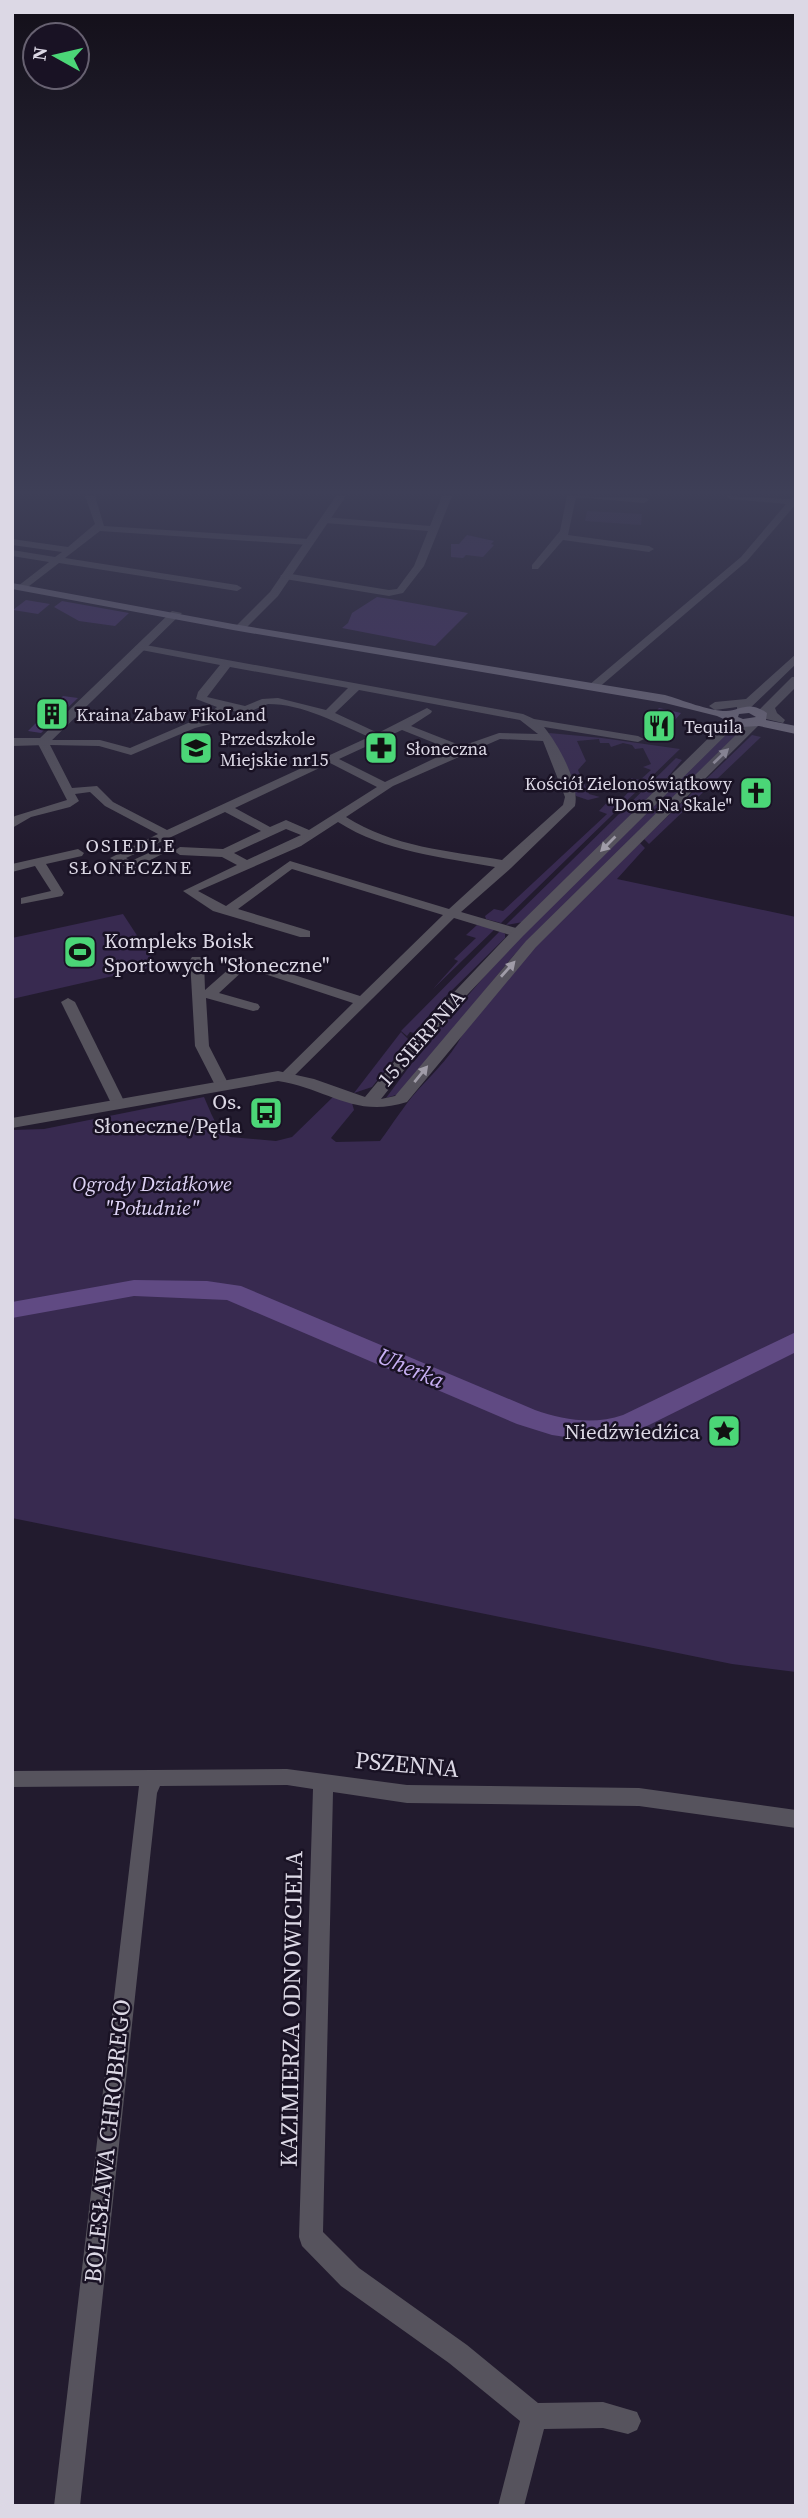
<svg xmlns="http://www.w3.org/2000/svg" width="808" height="2518" viewBox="0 0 808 2518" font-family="'Source Serif 4',serif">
<rect width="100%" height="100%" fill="#221b2e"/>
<!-- green -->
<g fill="#382a50">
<polygon points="587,511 642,514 641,525 585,521"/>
<polygon points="729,729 739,732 514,955 399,1094 386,1098 423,1048 501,957"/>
<polygon points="549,733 602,738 680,749 501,923 486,919 485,916 494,909 503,911 607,814 599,811 612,797 622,799 634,786 626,784 632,778 640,780 651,770 643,767 651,764 643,748 635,749 632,745 623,743 611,747 609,743 600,743 599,739 577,741 586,761 578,770 589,794 600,797 588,800 576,796"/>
<polygon points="752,735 761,737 649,844 644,839"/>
<polygon points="676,758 682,760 663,783 523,922 506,925"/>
<path d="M640,843L645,848L617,879L796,917V1672L732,1664L12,1518V1130L44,1129L204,1097C211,1112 215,1128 230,1137L276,1141L292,1137L334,1096L352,1103L354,1110L331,1138L336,1142L380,1141C392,1125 403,1107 417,1091C436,1070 456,1052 467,1025L536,945Z"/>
<polygon points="123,914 157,966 12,999 12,938"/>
<polygon points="477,925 496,928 433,989 458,961 454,959 476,938 466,935"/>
<polygon points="501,930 505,934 505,938 443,999 414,1033 410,1032 407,1036 401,1031"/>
<polygon points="401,1032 409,1040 372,1087 354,1093"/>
</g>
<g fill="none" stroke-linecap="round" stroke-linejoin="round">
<!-- river -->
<path fill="#604a83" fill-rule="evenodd" d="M134,1280L207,1281L241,1286L535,1410C563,1420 594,1425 623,1415L796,1332V1352L641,1429L619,1436L579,1439L552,1435L517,1424L227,1300L134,1296L12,1318V1302Z"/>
</g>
<!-- building -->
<g fill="#442f64">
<polygon points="467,535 494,541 491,544 494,545 483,557 466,555 463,558 451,557 451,544 459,544"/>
<polygon points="377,597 390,599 468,613 435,646 342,628 348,623 352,613"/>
<polygon points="26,600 50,604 38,614 13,610"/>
<polygon points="62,601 129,613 115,626 79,621 54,607"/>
<polygon points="63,696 78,698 41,733 28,731"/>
<polygon points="659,708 681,713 662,735 646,731 654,722 647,721"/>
</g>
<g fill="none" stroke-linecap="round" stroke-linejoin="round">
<!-- minor -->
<g fill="#56535d" fill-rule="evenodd">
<polygon points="85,496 95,496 104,526 309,539 314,542 309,545 100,531 65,558 237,585 242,588 237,591 59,563 24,590 18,590 18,586 49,562 12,556 12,550 55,557 62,552 12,545 12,539 68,547 95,524"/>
<polygon points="442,496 452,496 424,566 403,593 389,596 285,579 280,576 285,573 389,590 397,589 414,566 428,531 325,523 320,520 325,517 430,526"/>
<polygon points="567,496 647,498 649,500 644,503 576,497 568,535 649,546 654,549 649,552 563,540 538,569 532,569 532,565 560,531"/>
<polygon points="726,496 790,499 796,496 796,504 747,561 597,689 589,689 589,685 741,557 786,504 730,499"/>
<path d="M140,644L523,714L534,719L638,736L644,739L638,742L544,727C558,744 580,783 575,806L511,868L461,912L523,930V936H513L454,918L291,1079L286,1080L279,1076L353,1003L246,968L219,993L258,1004L260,1007L258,1010L253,1011L206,998L209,1046L229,1085L222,1089L215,1085L195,1046L190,960L192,957H202L204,960L205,990L239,960L244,959L360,996L443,915L292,869L238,909L310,931V937H300L213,911L183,891L237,865L222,857L180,855L174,851L180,847L223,849L261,831L225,812L126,858L131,861L164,846L170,850L131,870L110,858L158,834L105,806L90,792L75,794L79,801L70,807L31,817L12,828V818L15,816L67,800L37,742L39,740H100L130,748L188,723L203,719L217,707L196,699L198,692L220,665L136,649L135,647ZM230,667L348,688L326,710L278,698L262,699L245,706L207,697ZM359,690L520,720L538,734L499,733L462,746L411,726L431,713L432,711L427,708L378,733L335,713ZM268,704C303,704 337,723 369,737L167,830L113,802L97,786L72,788L50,745L99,746L131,755L195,728L211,724L227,710L246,713ZM402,730L452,750L385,782L339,759ZM500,739L543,741L565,797L563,805L502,860C449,851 393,847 346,817L393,786ZM330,763L377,787L309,830L286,820L270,827L235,808ZM338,822C385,852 442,857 495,867L449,909L290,861L226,906L198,891L301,846ZM286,829L301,835L247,860L234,853Z"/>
<polygon points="78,849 84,853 82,856 46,864 64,893 62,896 21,904 21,898 51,891 35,866 12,872 12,864"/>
<polygon points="68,998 75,1002 126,1105 124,1108 114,1108 112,1105 61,1002"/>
<polygon points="287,1769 407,1785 639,1788 796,1810 796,1828 639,1806 407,1803 333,1792 323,2232 359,2268 467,2345 538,2403 603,2402 637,2412 641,2421 637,2430 628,2434 603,2428 544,2429 524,2506 498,2506 520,2421 449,2363 341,2286 302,2246 299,2237 313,1789 287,1785 160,1786 157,1793 80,2506 54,2506 139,1786 12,1787 12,1771"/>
</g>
<!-- tertiary -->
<g fill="#56535d" fill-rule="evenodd">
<polygon points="336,496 346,496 278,596 244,630 236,630 236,626 270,592"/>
<polygon points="172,611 182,613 47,745 12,746 12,738 40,738"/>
<polygon points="796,654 796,664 745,713 737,713 737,707 715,710 709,706 715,702 746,699"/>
<polygon points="792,677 796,677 796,687 775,708 777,713 785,720 783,723 758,717 758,711"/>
<path d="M734,716L738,717V723L523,936L449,1014L381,1099L395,1096L526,941L750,721L760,724L536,947L407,1102C354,1119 327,1088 278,1081L12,1128V1118L278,1071L314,1079L365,1097L439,1008L513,930L730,717Z"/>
</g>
<!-- secondary -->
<path fill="#757080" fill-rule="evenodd" d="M12,583L233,624L665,695C682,700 709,711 726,711C741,710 749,700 767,713L766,720L796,726V734L759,726L741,727L717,716L665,703L233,630L12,589ZM749,713L756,717L743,719L738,717L739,714Z"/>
</g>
<!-- one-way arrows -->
<defs><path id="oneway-solid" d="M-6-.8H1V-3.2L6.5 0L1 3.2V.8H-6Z" transform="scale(1.75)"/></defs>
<g fill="#a09ca8">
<use href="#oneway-solid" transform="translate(721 756) rotate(-44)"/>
<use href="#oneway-solid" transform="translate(608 844) rotate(135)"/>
<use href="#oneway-solid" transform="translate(508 969) rotate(-48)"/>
<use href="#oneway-solid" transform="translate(421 1074) rotate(-51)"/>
</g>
<!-- sky -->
<linearGradient id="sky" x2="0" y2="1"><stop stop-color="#130f19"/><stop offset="0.58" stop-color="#3e3f57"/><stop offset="1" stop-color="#3e3f57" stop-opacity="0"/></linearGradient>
<rect width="808" height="849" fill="url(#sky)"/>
<!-- icons -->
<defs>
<symbol id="building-square" viewBox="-11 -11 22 22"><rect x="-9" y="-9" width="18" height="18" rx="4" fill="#4bd677" stroke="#191224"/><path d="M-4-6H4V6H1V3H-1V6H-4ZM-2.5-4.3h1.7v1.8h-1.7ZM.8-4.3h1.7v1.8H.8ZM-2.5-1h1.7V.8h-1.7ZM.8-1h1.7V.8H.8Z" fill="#111"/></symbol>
<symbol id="restaurant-square" viewBox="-11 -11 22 22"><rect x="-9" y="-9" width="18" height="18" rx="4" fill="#4bd677" stroke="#191224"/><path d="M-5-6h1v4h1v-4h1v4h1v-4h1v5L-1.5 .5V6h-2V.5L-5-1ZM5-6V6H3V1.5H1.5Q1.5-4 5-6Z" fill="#111"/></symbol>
<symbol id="school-square" viewBox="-11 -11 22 22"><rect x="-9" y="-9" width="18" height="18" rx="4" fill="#4bd677" stroke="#191224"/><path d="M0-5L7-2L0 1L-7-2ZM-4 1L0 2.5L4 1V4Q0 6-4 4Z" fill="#111"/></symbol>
<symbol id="pharmacy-square" viewBox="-11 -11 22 22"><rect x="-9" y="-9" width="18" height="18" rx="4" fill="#4bd677" stroke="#191224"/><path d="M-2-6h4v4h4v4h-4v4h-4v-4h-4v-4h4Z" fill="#111"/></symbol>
<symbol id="church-square" viewBox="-11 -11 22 22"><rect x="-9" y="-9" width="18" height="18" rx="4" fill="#4bd677" stroke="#191224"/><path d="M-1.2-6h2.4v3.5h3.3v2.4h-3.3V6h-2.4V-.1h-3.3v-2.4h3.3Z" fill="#111"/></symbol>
<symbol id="stadium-square" viewBox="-11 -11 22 22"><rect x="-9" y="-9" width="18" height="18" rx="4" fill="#4bd677" stroke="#191224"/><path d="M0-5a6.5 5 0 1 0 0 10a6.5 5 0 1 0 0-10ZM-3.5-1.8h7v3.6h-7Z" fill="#111"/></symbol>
<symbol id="bus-square" viewBox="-11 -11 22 22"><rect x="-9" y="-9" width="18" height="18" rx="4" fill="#4bd677" stroke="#191224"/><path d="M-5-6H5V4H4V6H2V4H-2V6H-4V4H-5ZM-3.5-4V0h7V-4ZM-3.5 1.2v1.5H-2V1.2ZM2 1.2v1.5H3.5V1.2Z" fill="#111"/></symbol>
<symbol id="sight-square" viewBox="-11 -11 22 22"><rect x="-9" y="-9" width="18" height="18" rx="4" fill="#4bd677" stroke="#191224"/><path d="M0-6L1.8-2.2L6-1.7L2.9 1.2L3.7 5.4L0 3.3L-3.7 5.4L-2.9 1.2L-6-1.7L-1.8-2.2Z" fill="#111"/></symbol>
</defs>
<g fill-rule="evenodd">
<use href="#building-square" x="33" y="695" width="38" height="38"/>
<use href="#restaurant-square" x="640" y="707" width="38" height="38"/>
<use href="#school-square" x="177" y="729" width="38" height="38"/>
<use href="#pharmacy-square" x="362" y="729" width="38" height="38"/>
<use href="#church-square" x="737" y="774" width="38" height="38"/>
<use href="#stadium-square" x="61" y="933" width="38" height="38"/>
<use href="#bus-square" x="247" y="1094" width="38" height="38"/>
<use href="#sight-square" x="705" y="1412" width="38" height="38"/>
</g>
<g text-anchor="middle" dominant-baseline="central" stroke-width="5" stroke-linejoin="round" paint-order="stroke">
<!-- far-poi labels -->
<g font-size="18" fill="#dcd8e5" stroke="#191224" text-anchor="start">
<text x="76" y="714">Kraina Zabaw FikoLand</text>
<text x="684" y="726">Tequila</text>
<text x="220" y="738">Przedszkole<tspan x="220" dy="21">Miejskie nr15</tspan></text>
<text x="406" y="748">Słoneczna</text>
<text x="732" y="783" text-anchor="end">Kościół Zielonoświątkowy<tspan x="732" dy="21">"Dom Na Skale"</tspan></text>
</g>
<!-- far-neighbourhood labels -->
<g font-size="19" letter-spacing="2" fill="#dcd8e5" stroke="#191224">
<text x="131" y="845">OSIEDLE<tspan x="131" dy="22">SŁONECZNE</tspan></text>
</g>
<!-- poi labels -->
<g font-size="21" fill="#dcd8e5" stroke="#191224" text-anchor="end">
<text x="104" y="940" text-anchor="start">Kompleks Boisk<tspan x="104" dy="24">Sportowych "Słoneczne"</tspan></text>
<text x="242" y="1101">Os.<tspan x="242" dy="24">Słoneczne/Pętla</tspan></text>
<text x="700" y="1431">Niedźwiedźica</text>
</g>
<!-- street labels -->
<g font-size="21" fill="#dcd8e5" stroke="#191224">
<text transform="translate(421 1038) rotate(-49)">15 SIERPNIA</text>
</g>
<!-- park labels -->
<g font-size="21" font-style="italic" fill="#ddd2f5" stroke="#191224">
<text x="152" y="1183">Ogrody Działkowe<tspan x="152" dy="24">"Południe"</tspan></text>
</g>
<!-- water labels -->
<g font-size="23" font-style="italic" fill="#c8b0f4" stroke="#191224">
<text transform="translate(411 1368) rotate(23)">Uherka</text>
</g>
<!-- near-street labels -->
<g font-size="24" fill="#dcd8e5" stroke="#191224">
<text transform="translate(407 1764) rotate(5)">PSZENNA</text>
<text transform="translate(291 2009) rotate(-89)">KAZIMIERZA ODNOWICIELA</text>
<text transform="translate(107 2141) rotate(-84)">BOLESŁAWA CHROBREGO</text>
</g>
</g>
<!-- border -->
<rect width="808" height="2518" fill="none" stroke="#dcd8e5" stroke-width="28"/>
<!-- north arrow -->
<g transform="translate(56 56) rotate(278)"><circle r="33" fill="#191224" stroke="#676171" stroke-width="2"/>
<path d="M0-5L12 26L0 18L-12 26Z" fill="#4bd677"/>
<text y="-10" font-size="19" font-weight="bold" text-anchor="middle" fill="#dcd8e5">N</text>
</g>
</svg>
